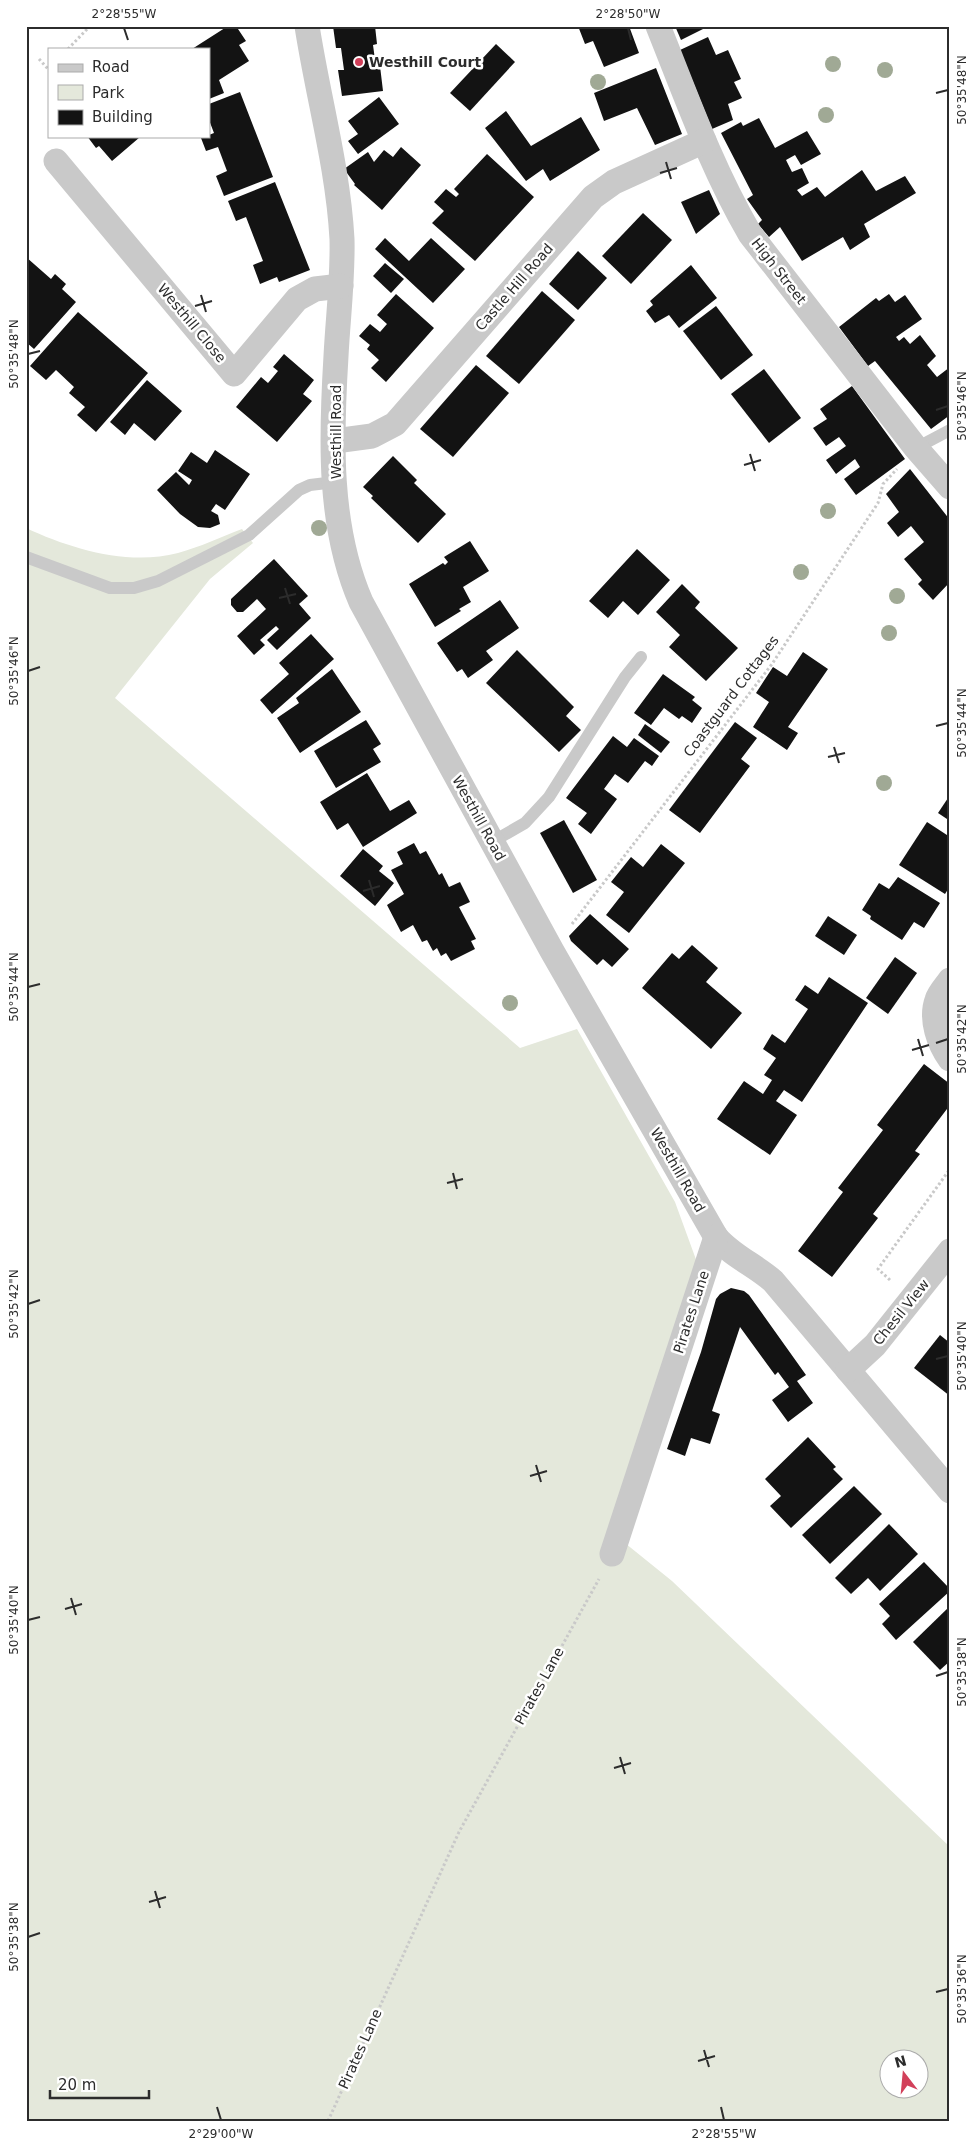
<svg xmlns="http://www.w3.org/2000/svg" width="976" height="2147" viewBox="0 0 976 2147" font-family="'DejaVu Sans',sans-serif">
<rect width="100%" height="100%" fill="#fff"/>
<!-- green -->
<path fill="#e4e8db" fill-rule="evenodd" d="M26,528C71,549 128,566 178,553C200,547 221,537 242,529L253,543L210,579L115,698L520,1048L577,1029L675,1202L698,1265L615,1535L672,1581L950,1847V2121H26ZM888,2060H918V2090H888Z"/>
<!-- building -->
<g fill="#131313">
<polygon points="228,26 236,26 246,41 239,45 249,61 219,80 224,93 209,99 209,49 192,49"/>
<polygon points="333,26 375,26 377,44 373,45 376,67 380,66 383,91 342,96 338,70 344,70 341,48 336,48"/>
<polygon points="578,26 629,26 639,53 604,67 593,41 585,44"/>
<polygon points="675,26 709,26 681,40"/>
<polygon points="708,37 716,55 728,50 741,79 734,82 742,98 728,104 733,120 712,129 680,50"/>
<polygon points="496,44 515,62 470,111 450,93"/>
<polygon points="656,68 682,134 655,145 637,108 604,121 594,93"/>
<polygon points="240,92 273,177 224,196 216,176 227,171 218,147 206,151 201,138 214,133 209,120 209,104"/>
<polygon points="379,97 399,124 358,154 348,141 358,134 348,121"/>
<polygon points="506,111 531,146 581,117 600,150 550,181 543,169 526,181 485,128"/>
<polygon points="759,118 775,148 807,131 821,154 801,165 795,155 786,160 792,172 802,168 809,183 797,190 802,196 817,187 825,197 862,170 876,191 905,176 916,193 864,224 870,237 850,250 843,237 802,261 780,227 769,237 758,224 762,220 747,199 753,195 721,133 741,122 743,126"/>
<polygon points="87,136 139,136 140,137 112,161 99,146 96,148"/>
<polygon points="401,147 421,165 382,210 354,185 355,184 344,169 368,152 374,162 384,150 393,157"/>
<polygon points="487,154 534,197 475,261 432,223 444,211 434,202 446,189 456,197 459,194 454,189"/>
<polygon points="275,182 310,270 279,282 277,277 260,284 253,265 263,261 246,217 236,221 228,201"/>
<polygon points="709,190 720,214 696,234 681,202"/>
<polygon points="643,213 672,240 631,284 602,256"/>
<polygon points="385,238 409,261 431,238 465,269 433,303 375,249"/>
<polygon points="578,251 607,278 578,310 549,284"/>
<polygon points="26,257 51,279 55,274 66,284 62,289 76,302 34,349 26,342"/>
<polygon points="385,263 404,279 391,293 373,276"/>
<polygon points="691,265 717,298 679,328 669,315 655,323 646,311 653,305 650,301"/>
<polygon points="542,291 575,320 519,384 486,356"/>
<polygon points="396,294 434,328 386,382 371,368 379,360 367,349 370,345 359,336 370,324 380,332 387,324 377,315"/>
<polygon points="889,294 895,302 905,295 922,319 896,337 899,341 904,337 910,344 920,335 936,356 927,365 937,377 950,367 950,415 931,429 875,361 868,366 839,327 876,298 879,301"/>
<polygon points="716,306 753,355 721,380 683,331"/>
<polygon points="78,312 148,373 96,432 77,415 85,407 69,393 74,387 56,370 46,380 30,366"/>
<polygon points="284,354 314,380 303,394 312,401 277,442 236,407 261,377 268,383 278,371 273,367"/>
<polygon points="476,365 509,393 453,457 420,429"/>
<polygon points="764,369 801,418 769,443 731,394"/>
<polygon points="147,380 182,411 155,441 134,423 125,435 110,422"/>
<polygon points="852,386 905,459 856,495 844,479 860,467 855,459 836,474 826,460 846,446 839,437 826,446 813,428 827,419 820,409"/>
<polygon points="215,450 250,474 225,510 216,504 211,511 218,515 220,524 210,528 198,527 180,514 157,490 176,472 189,485 192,480 178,471 191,452 207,463"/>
<polygon points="393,456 417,480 414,483 446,514 418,543 371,498 373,496 363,487"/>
<polygon points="910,469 950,520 950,582 933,600 918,584 922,580 904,559 924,542 911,526 898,537 887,523 899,512 886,494"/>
<polygon points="470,541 489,571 463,587 471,602 459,609 461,611 435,627 409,584 443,563 445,565 448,562 444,557"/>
<polygon points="637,549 670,580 638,615 623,601 608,618 589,601"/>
<polygon points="274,559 308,596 299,604 311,618 277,650 267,640 279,629 276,626 260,640 265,645 254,655 237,636 266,609 257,599 243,612 237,612 231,605 231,599"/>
<polygon points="682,584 700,602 695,608 738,648 706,681 669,647 680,635 656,612"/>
<polygon points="500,600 519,628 486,651 493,660 468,678 462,669 457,672 437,643"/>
<polygon points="311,634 334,659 272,714 260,700 289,674 279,663"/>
<polygon points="517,650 574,707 566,716 581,730 559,752 486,683"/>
<polygon points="803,652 828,669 788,727 798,733 787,750 753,727 769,702 756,693 773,667 787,676"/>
<polygon points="332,669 361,712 300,753 277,718 299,703 296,698"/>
<polygon points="663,674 695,697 692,700 702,708 692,723 682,716 679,719 664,708 651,725 634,713"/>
<polygon points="366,720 381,744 373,749 381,762 336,788 314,751"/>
<polygon points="735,722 757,738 741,759 750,766 700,833 669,810"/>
<polygon points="645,724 670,742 661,753 638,735"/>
<polygon points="613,736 627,747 634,738 659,756 652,766 645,761 628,783 615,774 604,789 617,799 591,834 578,824 587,813 566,798"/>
<polygon points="367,773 390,811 409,800 417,813 363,847 348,823 337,830 320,802"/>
<polygon points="950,795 950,821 938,813"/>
<polygon points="564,820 597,880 573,893 540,833"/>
<polygon points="927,822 950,837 950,886 945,894 899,865"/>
<polygon points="414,843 420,854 426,851 439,875 442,873 449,887 460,882 470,902 459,907 476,939 471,941 475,949 451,961 446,953 441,956 437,948 433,951 427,940 422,942 413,925 401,932 387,905 404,894 391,870 403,864 397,852"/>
<polygon points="661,844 685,863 629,933 606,915 624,892 611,882 631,857 643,867"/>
<polygon points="363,849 383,866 379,871 394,883 375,906 340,876"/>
<polygon points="898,877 940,903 924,928 914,922 902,940 870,919 871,916 862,910 879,883 889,889"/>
<polygon points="590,914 629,949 612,967 603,959 597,965 571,941 569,936"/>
<polygon points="828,916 857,935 844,955 815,936"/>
<polygon points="692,945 718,968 706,982 742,1013 711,1049 642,988 672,953 679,959"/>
<polygon points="895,957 917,973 888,1014 866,998"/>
<polygon points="829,977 868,1003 802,1102 784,1090 776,1101 797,1115 770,1155 717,1119 744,1081 763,1094 772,1080 764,1075 776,1058 763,1049 772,1034 785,1043 808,1009 795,1000 805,985 818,994"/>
<polygon points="924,1064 950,1084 950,1105 915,1151 920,1154 873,1214 878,1218 832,1277 798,1251 843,1192 838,1188 883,1130 877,1125"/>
<polygon points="731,1288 744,1291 749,1295 806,1375 797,1381 813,1403 788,1422 772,1400 789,1387 778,1372 775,1375 740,1327 712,1411 720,1414 710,1444 691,1438 685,1456 667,1449 701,1352 716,1299 720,1294"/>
<polygon points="940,1335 950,1343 950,1396 914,1368"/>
<polygon points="808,1437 836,1467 833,1469 843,1479 791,1528 770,1506 781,1496 765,1479"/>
<polygon points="854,1486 882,1514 830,1564 802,1535"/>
<polygon points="889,1524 918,1554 880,1591 868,1578 851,1594 835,1578"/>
<polygon points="924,1562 950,1589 950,1591 896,1640 882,1624 890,1616 879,1604"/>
<polygon points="950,1606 950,1661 940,1670 913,1642"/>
</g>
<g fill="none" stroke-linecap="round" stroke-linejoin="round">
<!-- path -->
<g stroke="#c9c9c9" stroke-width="3" stroke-dasharray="2.5 2.5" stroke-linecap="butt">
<polyline points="68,49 90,26"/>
<polyline points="39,59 49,70"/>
<polyline points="572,924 772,664 878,503 883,484 897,469"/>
<polyline points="890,1280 878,1269 950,1169"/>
<polyline points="328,2121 459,1832 599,1579"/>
</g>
<!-- service -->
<g stroke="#c9c9c9" stroke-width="12">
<polyline points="916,448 950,430"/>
<polyline points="26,557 110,588 134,588 158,581 249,535 299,490 310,485 335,482"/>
<polyline points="492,842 525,823 549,797 625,677 641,657"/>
</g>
<!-- minor -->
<g stroke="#c9c9c9" stroke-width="25">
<path d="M307,26C318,97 338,167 342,239C343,278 338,317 336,356C331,438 328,526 361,602L552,951L716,1237C732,1256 755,1265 773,1281L950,1491"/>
<path d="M658,26C686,96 712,169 750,234L916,448L950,487"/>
<polyline points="56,161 234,374 297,299 315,289 341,286"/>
<polyline points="335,441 372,436 395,424 593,197 614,182 704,141"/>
<path d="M950,980C946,986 939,993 937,1000C930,1019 939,1044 950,1059"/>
<polyline points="848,1370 875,1345 950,1251"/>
<polyline points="612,1554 716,1237"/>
</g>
</g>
<!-- trees -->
<g fill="#a0a995">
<circle cx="833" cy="64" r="8"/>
<circle cx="885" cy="70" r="8"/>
<circle cx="598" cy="82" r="8"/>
<circle cx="826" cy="115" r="8"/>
<circle cx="828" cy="511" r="8"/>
<circle cx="319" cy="528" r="8"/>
<circle cx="801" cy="572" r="8"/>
<circle cx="897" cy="596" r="8"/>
<circle cx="889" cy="633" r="8"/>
<circle cx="884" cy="783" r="8"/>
<circle cx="510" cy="1003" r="8"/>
</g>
<!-- ticks -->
<path fill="none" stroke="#2c2c2c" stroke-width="2" d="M124,28L128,40M628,28L631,40M936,93L948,90M666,162L671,179M660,173L677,168M201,295L206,312M195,306L212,301M28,354L40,351M936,410L948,406M750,454L755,471M744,465L761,460M285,588L290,604M279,598L296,594M28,671L40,667M936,726L948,723M834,747L839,763M828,757L845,753M369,880L374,897M363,891L380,886M28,987L40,984M918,1039L923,1056M936,1043L948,1039M912,1050L929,1045M453,1173L457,1189M447,1183L463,1179M28,1304L40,1300M936,1359L948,1356M536,1465L541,1482M530,1476L547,1471M71,1598L76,1615M65,1609L82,1604M28,1620L40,1617M936,1676L948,1672M620,1757L625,1774M614,1768L631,1763M155,1891L160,1908M149,1902L166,1897M28,1937L40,1933M936,1992L948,1989M704,2050L709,2067M698,2061L715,2056M217,2107L221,2120M721,2107L724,2120"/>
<!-- markers -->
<circle fill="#d2405a" stroke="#fff" stroke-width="2" cx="359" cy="62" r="5"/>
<g text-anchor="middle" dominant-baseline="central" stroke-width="5" stroke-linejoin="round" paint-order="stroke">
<!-- poi labels -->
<g font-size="14" font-weight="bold" fill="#2c2c2c" stroke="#fff" text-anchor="start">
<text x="369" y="62">Westhill Court</text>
</g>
<!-- street labels -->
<g font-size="14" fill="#2c2c2c" stroke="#fff">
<text transform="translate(779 271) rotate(52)">High Street</text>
<text transform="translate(514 287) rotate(-49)">Castle Hill Road</text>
<text transform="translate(192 323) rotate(50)">Westhill Close</text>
<text transform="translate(336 432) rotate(-90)">Westhill Road</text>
<text transform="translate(731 696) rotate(-53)">Coastguard Cottages</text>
<text transform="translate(479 818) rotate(61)">Westhill Road</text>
<text transform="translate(678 1170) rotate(60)">Westhill Road</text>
<text transform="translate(691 1312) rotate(-72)">Pirates Lane</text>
<text transform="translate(901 1312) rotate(-51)">Chesil View</text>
<text transform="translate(539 1686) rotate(-61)">Pirates Lane</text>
<text transform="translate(360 2049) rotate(-66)">Pirates Lane</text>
</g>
</g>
<!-- border -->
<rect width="976" height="2147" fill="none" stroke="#ffffff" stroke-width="55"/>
<!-- legend -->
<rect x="48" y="48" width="162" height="90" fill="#ffffff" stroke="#ababab"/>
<rect x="58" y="64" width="25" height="8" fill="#c9c9c9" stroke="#ababab"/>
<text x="92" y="72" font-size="15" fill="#2c2c2c">Road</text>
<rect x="58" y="85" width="25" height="15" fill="#e4e8db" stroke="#ababab"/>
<text x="92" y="98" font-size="15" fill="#2c2c2c">Park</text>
<rect x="58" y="110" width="25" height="15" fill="#131313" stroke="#ababab"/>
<text x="92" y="122" font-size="15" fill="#2c2c2c">Building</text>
<!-- north arrow -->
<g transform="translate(904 2074) rotate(344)"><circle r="24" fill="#ffffff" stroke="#ababab"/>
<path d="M0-4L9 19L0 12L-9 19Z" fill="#d2405a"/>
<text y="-8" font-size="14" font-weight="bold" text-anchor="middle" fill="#2c2c2c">N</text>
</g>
<!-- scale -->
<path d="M50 2090v8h99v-8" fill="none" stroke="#2c2c2c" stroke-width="2.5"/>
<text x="58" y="2090" font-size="15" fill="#2c2c2c" stroke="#ffffff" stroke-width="4" paint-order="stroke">20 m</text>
<rect x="28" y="28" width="920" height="2092" fill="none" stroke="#2c2c2c" stroke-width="2"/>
<g font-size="12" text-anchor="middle" fill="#2c2c2c">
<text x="124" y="18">2°28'55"W</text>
<text x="628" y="18">2°28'50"W</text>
<text transform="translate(962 90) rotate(-90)" y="4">50°35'48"N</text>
<text transform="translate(14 354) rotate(-90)" y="4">50°35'48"N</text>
<text transform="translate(962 406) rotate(-90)" y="4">50°35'46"N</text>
<text transform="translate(14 671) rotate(-90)" y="4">50°35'46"N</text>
<text transform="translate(962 723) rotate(-90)" y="4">50°35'44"N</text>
<text transform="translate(14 987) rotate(-90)" y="4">50°35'44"N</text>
<text transform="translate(962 1039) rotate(-90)" y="4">50°35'42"N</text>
<text transform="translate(14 1304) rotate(-90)" y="4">50°35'42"N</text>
<text transform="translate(962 1356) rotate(-90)" y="4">50°35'40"N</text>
<text transform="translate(14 1620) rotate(-90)" y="4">50°35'40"N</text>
<text transform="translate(962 1672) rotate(-90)" y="4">50°35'38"N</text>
<text transform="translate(14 1937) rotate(-90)" y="4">50°35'38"N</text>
<text transform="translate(962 1989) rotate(-90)" y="4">50°35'36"N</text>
<text x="221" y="2138">2°29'00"W</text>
<text x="724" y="2138">2°28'55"W</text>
</g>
</svg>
